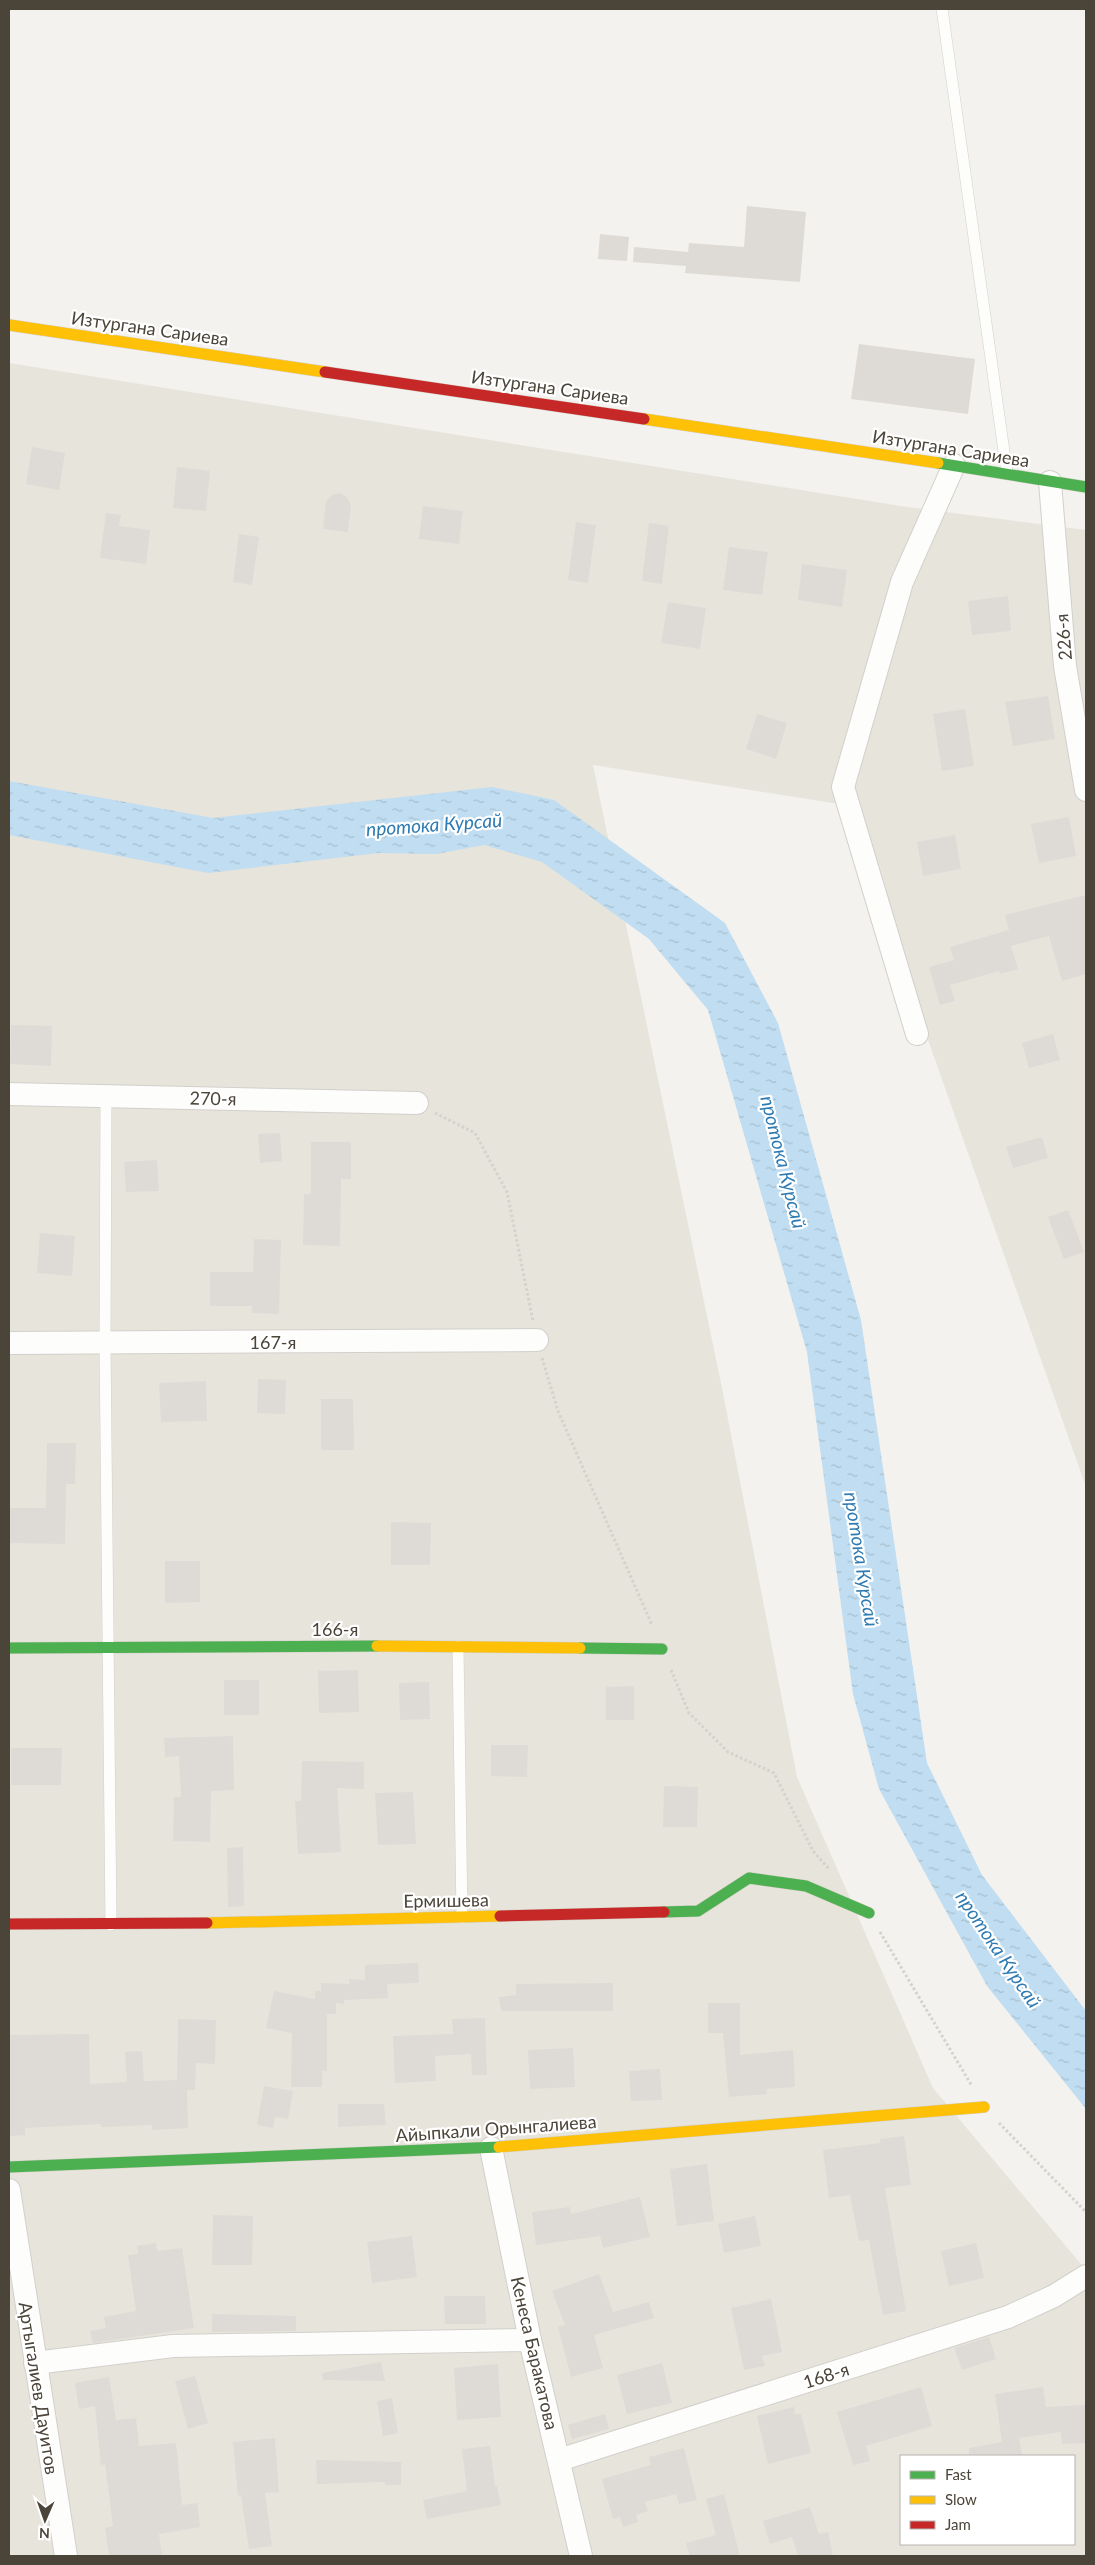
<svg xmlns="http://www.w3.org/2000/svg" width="1095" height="2565" viewBox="0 0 1095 2565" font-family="Lato,sans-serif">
<defs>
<pattern id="water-ripples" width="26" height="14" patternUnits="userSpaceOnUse" patternTransform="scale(1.25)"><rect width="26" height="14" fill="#c0ddf1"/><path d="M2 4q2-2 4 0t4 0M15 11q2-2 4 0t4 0" fill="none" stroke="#a6bfcf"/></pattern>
</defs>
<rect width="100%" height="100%" fill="#f4f2ee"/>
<!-- residential -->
<path fill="#e7e4dc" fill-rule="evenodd" d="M9,363L907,507L1086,530V1487L845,805L593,765L723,1393L797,1777L933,2088L1086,2270V2556H9ZM901,2456H1074V2544H901Z"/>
<!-- water -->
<polygon fill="url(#water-ripples)" points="9,781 213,818 492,787 554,800 725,923 778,1023 861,1320 927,1763 982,1875 1086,2011 1086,2109 987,1986 879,1789 853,1694 807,1352 708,1010 649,939 542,862 484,845 437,854 379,853 208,873 9,835"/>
<!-- building -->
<g fill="#dedbd6">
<polygon points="747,206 806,212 800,282 685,273 686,266 633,262 634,247 688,252 689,243 744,247"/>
<polygon points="600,234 629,237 627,261 598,259"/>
<polygon points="859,344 975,359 968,414 851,399"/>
<polygon points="32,447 65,453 59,490 26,484"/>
<polygon points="177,467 210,471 206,511 173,508"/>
<polygon points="340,493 347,497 351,505 348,532 323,529 326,502 332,495"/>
<polygon points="423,506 463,511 459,544 419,539"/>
<polygon points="106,513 121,515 119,526 150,530 146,564 100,558"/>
<polygon points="576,522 596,525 588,583 568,580"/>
<polygon points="649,523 669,526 662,584 642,581"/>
<polygon points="239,534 259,537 252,585 233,582"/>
<polygon points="729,547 768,552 762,595 723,590"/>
<polygon points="802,564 847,570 842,607 798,600"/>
<polygon points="1008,596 1011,631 972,635 968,601"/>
<polygon points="668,602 706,608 700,649 661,643"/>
<polygon points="1048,696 1055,739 1013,746 1005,702"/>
<polygon points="965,709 974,766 942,771 933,714"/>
<polygon points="757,714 787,723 776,759 746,749"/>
<polygon points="1069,817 1076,856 1039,863 1031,824"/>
<polygon points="955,835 961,869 923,876 917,842"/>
<polygon points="1086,895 1086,974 1062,981 1049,936 1011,946 1018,969 1000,974 999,971 950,985 955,1001 940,1005 929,967 954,960 950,947 1009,930 1005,915"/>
<polygon points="11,1025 52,1026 51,1066 10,1064"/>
<polygon points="1053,1034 1060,1060 1029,1068 1022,1043"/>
<polygon points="280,1133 282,1161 260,1163 258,1134"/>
<polygon points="1042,1137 1048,1158 1013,1168 1006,1147"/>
<polygon points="311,1142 351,1142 351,1179 341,1179 340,1246 303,1245 304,1194 311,1194"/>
<polygon points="157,1160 159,1191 126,1192 124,1162"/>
<polygon points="1068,1210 1084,1252 1064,1259 1048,1217"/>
<polygon points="40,1233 75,1236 72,1276 37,1273"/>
<polygon points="254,1239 281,1240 279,1314 252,1313 252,1306 210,1306 210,1272 253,1272"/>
<polygon points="258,1379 286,1380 285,1414 257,1413"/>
<polygon points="206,1381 207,1421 161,1422 159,1383"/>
<polygon points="321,1399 353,1399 354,1450 321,1450"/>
<polygon points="47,1443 76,1443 75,1484 66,1484 65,1544 9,1543 9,1508 46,1508"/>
<polygon points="391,1522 431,1523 430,1565 391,1565"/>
<polygon points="165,1561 200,1561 200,1602 165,1603"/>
<polygon points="358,1670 359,1712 319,1713 318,1671"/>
<rect x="224" y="1680" width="35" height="35"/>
<polygon points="429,1682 430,1719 400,1720 399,1683"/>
<polygon points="634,1686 634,1720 606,1720 606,1687"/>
<polygon points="233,1736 234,1790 211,1791 210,1842 173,1841 174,1797 181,1797 179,1756 165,1757 164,1738"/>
<polygon points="491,1745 528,1745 527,1777 491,1776"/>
<polygon points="11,1748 62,1748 61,1785 11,1785"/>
<polygon points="302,1761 364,1762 364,1789 337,1788 341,1852 298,1854 295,1801 301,1801"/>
<polygon points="664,1786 698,1787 697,1827 663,1827"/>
<polygon points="413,1792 416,1844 378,1845 375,1793"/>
<polygon points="243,1847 244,1906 228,1907 227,1848"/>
<polygon points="418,1963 419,1983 387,1984 388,1998 344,2000 344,2004 336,2003 336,2014 327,2014 327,2071 322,2071 322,2087 291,2087 292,2033 266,2028 274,1991 315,1999 315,1991 321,1991 321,1983 349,1984 349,1979 365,1980 365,1965"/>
<polygon points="613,1983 613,2011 501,2011 499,1997 516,1995 516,1984"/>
<polygon points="708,2003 740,2003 740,2055 793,2050 795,2087 766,2089 767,2094 729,2097 723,2033 708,2033"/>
<polygon points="485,2018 487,2075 472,2075 471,2054 435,2056 436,2081 395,2083 393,2036 453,2034 452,2019"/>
<polygon points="178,2019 216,2020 215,2064 196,2063 195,2090 187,2090 188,2128 152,2130 152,2125 101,2127 101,2124 25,2128 25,2135 10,2136 9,2035 89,2034 90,2084 127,2082 125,2052 142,2051 144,2081 177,2080"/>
<polygon points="573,2048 575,2087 530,2089 528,2050"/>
<polygon points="660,2069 662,2100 631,2101 629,2071"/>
<polygon points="264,2086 293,2091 288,2119 275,2117 273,2128 257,2125"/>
<polygon points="338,2104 384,2104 386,2125 338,2127"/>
<polygon points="904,2136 911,2185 885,2188 906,2311 883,2315 869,2240 859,2241 850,2195 829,2198 823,2150 880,2143 880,2139"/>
<polygon points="707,2164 714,2221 677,2226 670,2169"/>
<polygon points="640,2197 650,2237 603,2248 600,2236 536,2245 532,2212 570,2207 571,2214"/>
<polygon points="213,2215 253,2216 252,2265 212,2265"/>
<polygon points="755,2216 761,2246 724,2253 718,2224"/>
<polygon points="412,2236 417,2277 372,2283 367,2242"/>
<polygon points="156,2243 157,2251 182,2248 194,2328 93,2343 90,2331 106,2328 104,2317 136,2311 128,2255 138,2254 137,2246"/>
<polygon points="976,2243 984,2278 949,2286 941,2251"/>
<polygon points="599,2274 613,2312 649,2302 654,2318 594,2335 603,2368 571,2377 558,2327 565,2325 552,2291"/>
<polygon points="444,2296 485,2296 486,2324 445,2324"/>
<polygon points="771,2299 782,2352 762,2356 765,2366 744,2370 731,2308"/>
<polygon points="212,2314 296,2316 296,2331 212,2332"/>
<polygon points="989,2337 996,2359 962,2370 954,2348"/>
<polygon points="381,2362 385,2381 323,2380 322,2373"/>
<polygon points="662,2363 672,2403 627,2414 617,2375"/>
<polygon points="498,2364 501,2417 457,2420 454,2368"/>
<polygon points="195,2376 208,2423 188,2429 175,2381"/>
<polygon points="109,2377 116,2420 136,2418 139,2446 176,2443 182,2505 197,2503 200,2527 159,2534 162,2556 109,2556 105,2528 113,2526 105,2464 101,2465 95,2406 79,2409 75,2383"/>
<polygon points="921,2387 932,2426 866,2446 870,2461 853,2465 837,2412"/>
<polygon points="1043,2387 1046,2407 1086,2405 1086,2443 1062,2444 1061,2432 1019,2438 1022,2456 969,2456 969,2448 1002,2442 995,2394"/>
<polygon points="392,2398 398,2433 383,2436 377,2401"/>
<polygon points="794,2407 795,2414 801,2414 811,2453 768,2464 757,2416"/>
<polygon points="605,2414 609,2429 572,2439 568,2425"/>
<polygon points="275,2438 279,2492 265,2493 272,2546 249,2549 241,2495 238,2496 233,2442"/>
<polygon points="490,2446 495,2486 497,2486 501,2505 427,2519 423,2500 467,2491 462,2449"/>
<polygon points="684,2448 697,2500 679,2504 676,2494 645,2502 648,2511 636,2515 638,2522 623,2527 620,2517 613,2519 602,2479 651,2465 649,2457"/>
<polygon points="316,2460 401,2462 401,2485 385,2485 385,2482 317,2484"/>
<polygon points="724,2494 740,2556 690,2556 686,2543 716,2535 706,2499"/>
<polygon points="810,2507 819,2534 828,2532 833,2556 798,2556 792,2537 770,2544 763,2521"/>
</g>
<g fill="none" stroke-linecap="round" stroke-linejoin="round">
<defs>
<g id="lane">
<polyline points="942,9 1007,473"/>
<polyline points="106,1096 105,1343 111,1925"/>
<polyline points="458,1646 462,1917"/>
</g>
<g id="street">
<polyline points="1050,482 1065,666 1086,790"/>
<polyline points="917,1034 843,787 902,582 954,465"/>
<polyline points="9,1094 417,1103"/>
<polyline points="9,1343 537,1340"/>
<polyline points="491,2148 530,2340 581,2556"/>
<polyline points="9,2190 66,2556"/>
<polyline points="35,2363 173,2346 530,2340"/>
<polyline points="559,2460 1008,2317 1054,2296 1086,2276"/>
</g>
<g id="fast">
<polyline points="938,463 1086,487"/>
<polyline points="9,1648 377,1646"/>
<polyline points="580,1648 662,1649"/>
<polyline points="664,1912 698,1911 749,1878 806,1886 869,1913"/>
<polyline points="9,2167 499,2147"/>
</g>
<g id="slow">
<polyline points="9,325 325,372"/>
<polyline points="644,419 938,463"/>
<polyline points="377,1646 580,1648"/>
<polyline points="207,1923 500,1916"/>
<polyline points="499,2147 984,2107"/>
</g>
<g id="jam">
<polyline points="325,372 644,419"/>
<polyline points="500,1916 664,1912"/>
<polyline points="9,1924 207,1923"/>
</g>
</defs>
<!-- lane casing -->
<use href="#lane" stroke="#d2d0cb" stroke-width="12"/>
<!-- street casing -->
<use href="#street" stroke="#d2d0cb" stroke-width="24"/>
<!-- fast casing -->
<use href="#fast" stroke="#d3cfc5" stroke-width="12"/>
<!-- slow casing -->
<use href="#slow" stroke="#d3cfc5" stroke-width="12"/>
<!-- jam casing -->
<use href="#jam" stroke="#d3cfc5" stroke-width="12"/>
<!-- path -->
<g stroke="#d3d2cc" stroke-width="3" stroke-dasharray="2.5 2.5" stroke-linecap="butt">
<polyline points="435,1113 475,1133 507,1192 533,1321"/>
<polyline points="542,1358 558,1411 652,1625"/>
<polyline points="671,1670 689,1713 728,1752 774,1773 813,1851 829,1869"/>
<polyline points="880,1932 972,2086"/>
<polyline points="999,2123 1086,2212"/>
</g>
<!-- lane -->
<use href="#lane" stroke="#fdfdfc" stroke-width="11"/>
<!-- street -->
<use href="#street" stroke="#fdfdfc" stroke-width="22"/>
<!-- fast -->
<use href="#fast" stroke="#4caf50" stroke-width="11"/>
<!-- slow -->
<use href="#slow" stroke="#ffc107" stroke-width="11"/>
<!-- jam -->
<use href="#jam" stroke="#c62828" stroke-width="11"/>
</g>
<g text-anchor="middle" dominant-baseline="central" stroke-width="4.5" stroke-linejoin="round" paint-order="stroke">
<!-- street labels -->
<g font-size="18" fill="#4b4439" stroke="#fff">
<text transform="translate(150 328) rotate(8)">Изтургана Сариева</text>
<text transform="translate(550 387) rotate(8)">Изтургана Сариева</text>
<text transform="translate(951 448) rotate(9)">Изтургана Сариева</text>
<text transform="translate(1063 637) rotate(-95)">226-я</text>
<text transform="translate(213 1098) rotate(1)">270-я</text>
<text x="273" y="1342">167-я</text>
<text x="335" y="1629">166-я</text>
<text transform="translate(446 1900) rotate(-1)">Ермишева</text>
<text transform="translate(496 2128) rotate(-4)">Айыпкали Орынгалиева</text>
<text transform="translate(535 2353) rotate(77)">Кенеса Баракатова</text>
<text transform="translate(826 2375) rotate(-18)">168-я</text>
<text transform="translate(39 2388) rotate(81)">Артыгалиев Дауитов</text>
</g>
<!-- water labels -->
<g font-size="19" font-style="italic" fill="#2e7ab2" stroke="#fff">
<text transform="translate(434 824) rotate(-4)">протока Курсай</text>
<text transform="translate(784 1162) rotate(76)">протока Курсай</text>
<text transform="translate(862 1559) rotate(81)">протока Курсай</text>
<text transform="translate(999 1949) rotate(56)">протока Курсай</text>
</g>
</g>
<!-- border -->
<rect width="1095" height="2565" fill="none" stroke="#4b4439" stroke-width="20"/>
<!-- legend -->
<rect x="900" y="2455" width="175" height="90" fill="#ffffff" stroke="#b7b4b0"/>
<rect x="910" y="2471" width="25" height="8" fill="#4caf50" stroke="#b7b4b0"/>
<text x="945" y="2480" font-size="15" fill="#4b4439">Fast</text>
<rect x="910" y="2496" width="25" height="8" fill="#ffc107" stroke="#b7b4b0"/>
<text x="945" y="2505" font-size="15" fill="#4b4439">Slow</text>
<rect x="910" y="2521" width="25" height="8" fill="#c62828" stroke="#b7b4b0"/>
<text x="945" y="2530" font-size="15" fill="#4b4439">Jam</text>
<!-- north arrow -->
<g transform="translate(45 2520) rotate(182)" stroke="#ffffff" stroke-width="4" paint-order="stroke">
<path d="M0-4L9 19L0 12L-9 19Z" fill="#4b4439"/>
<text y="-8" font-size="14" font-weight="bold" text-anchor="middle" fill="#4b4439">N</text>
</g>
</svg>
